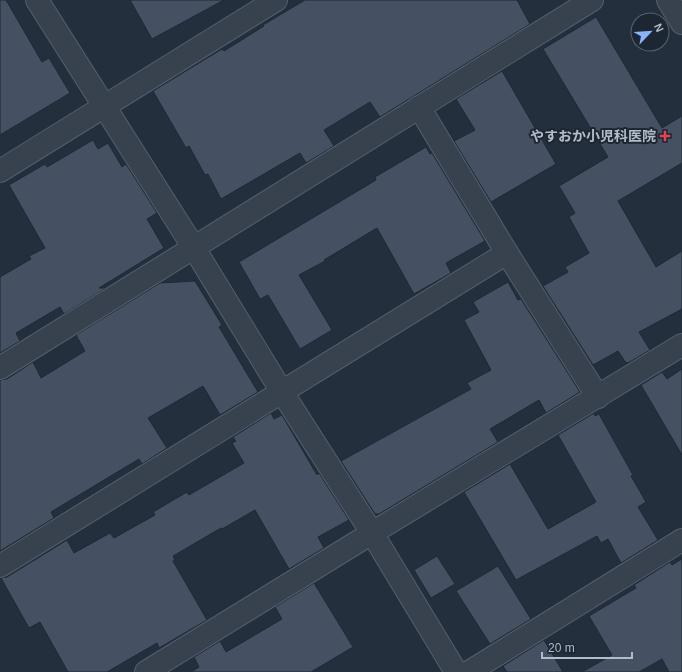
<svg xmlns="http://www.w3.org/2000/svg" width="682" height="672" viewBox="0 0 682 672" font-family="Arial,'Noto Sans JP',sans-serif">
<rect width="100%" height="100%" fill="#242f3e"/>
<!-- building -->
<g fill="#455162" stroke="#1f2835">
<polygon points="0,0 6,0 42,62 49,58 70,93 0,135"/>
<polygon points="130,0 224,0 152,39"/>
<polygon points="305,0 517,0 530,24 380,117 370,102 324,130 334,146 306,163 300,153 221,199 208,174 205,175 189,146 186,148 153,91 222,49 224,51 264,26 263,25"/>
<polygon points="596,17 662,128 682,116 682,163 618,201 656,267 682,251 682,309 639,332 650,350 628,363 627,362 626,363 618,351 593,365 543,286 568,272 565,267 589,253 569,217 575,213 559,186 608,157 543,49"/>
<polygon points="502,71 556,164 491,202 454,141 475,130 456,99"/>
<polygon points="93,140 98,149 108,143 122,167 126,164 157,213 147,219 164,248 99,288 106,288 64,314 60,307 16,333 20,341 0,353 0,277 31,259 29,256 45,248 9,185 45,164 47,167"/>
<polygon points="426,147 430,154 432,153 485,241 446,263 451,273 414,294 377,228 324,260 325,261 299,275 332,330 300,349 268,295 260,299 239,262 376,180 375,177"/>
<polygon points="195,281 222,325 219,327 258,392 220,415 203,386 148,418 167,448 142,464 139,459 51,512 54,518 0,551 0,380 7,379 33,362 41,378 85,351 76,335 160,283"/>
<polygon points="508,282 518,300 521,299 580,392 546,413 539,400 490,429 498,442 379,514 375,514 341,461 471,389 467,383 491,370 464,320 479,312 473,302"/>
<polygon points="682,369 682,455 641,385 662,372 667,379"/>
<polygon points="271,413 274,419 282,415 317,475 319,473 349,520 318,537 324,548 289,569 255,510 222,529 221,528 173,556 175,560 173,561 207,620 159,648 157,643 107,672 68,672 40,622 29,628 1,578 7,577 67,540 74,553 110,533 114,538 155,515 153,512 187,492 189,495 244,463 232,443 236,441 233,437"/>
<polygon points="594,413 595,416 599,414 633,475 631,476 646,502 638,507 658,540 621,563 608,539 601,543 597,536 516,580 464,492 510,464 548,529 596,502 558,435"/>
<polygon points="437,556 455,584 431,598 414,570"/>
<polygon points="682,559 682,672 669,672 662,659 639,672 582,672 612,655 589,616 636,588 634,585 670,562 672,565"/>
<polygon points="498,566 531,619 490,644 456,591"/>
<polygon points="314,583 353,647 311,672 191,672 199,667 194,657 220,641 226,652 282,619 275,607"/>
<polygon points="544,640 563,672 507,672 503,666"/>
</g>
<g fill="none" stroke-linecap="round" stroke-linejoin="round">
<defs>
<g id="minor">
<polyline points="37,0 194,248 282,392 372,533 456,672"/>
<polyline points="668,0 682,23"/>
<polyline points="419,107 507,253 598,397"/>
<polyline points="0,171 276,0"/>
<polyline points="0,368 592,0"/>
<polyline points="0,566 507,253"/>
<polyline points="146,672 372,533 682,345"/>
<polyline points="469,672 682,540"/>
</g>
</defs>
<!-- minor casing -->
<use href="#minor" stroke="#565f6c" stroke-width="24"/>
<!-- minor -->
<use href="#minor" stroke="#38414e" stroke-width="22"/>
</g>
<!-- markers -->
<path fill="#e0444e" stroke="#1d2633" stroke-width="1.5" d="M663 130h4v4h4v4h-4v4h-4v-4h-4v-4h4z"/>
<g text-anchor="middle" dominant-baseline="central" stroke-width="4" stroke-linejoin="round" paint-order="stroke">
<!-- poi labels -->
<g font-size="14" font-weight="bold" fill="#b4bcc9" stroke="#1d2633" text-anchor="end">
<text x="656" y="136">やすおか小児科医院</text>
</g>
</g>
<!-- north arrow -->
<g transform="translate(650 32) rotate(65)"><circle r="19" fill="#1d2633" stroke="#59626f"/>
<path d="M0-3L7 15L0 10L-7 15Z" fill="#8ab4f8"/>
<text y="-6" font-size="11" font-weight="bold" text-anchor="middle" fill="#b4bcc9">N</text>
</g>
<!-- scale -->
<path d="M542 652v6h90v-6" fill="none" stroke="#b4bcc9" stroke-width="2"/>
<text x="548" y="652" font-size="12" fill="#b4bcc9" stroke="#1d2633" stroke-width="3" paint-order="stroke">20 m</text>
</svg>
